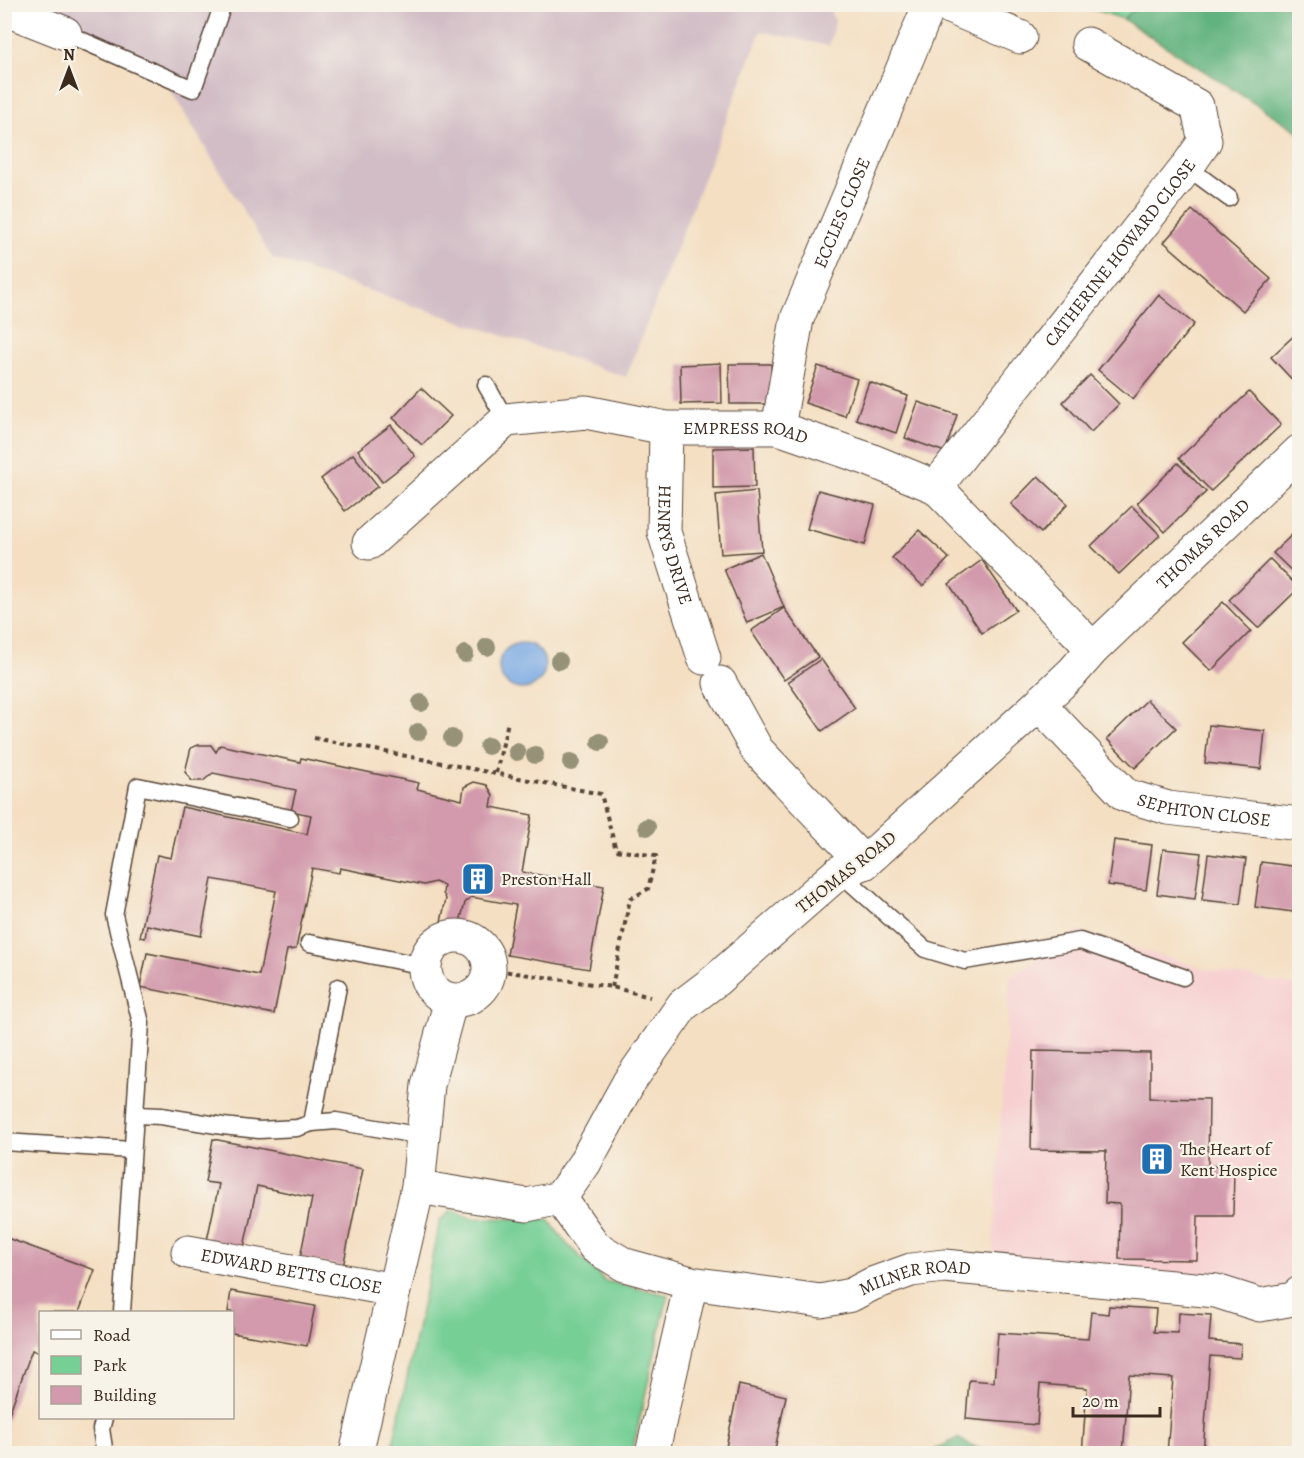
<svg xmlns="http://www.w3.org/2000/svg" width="1304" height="1458" viewBox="0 0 1304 1458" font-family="Alegreya,serif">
<rect width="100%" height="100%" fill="#f7f3e8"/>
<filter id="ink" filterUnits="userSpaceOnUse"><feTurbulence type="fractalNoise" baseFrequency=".0167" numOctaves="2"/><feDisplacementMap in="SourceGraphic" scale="12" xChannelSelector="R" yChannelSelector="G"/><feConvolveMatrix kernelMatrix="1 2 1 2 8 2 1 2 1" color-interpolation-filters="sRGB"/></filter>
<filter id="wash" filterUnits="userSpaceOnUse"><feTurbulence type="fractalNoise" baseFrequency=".008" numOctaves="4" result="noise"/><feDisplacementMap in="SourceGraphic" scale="24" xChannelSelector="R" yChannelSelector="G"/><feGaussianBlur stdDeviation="1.35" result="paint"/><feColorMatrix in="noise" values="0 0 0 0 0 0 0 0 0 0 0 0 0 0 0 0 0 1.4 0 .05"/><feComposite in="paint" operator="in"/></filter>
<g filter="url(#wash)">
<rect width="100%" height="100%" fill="#f4dfc2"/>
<!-- built -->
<polygon fill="#f7cfd1" points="1078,931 1208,970 1299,986 1299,1291 992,1261 1010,977"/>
<!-- industrial -->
<polygon fill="#d2bdc6" points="827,4 835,21 829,46 761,31 626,377 272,258 154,63 27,5"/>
<!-- green -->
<g fill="#76cf95" stroke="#587c5a" stroke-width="1.5">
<polygon points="1080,5 1141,5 1123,19"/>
<polygon points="452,1210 471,1218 548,1219 566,1243 605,1281 668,1295 632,1453 391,1454 440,1220"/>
</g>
<!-- forest -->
<g fill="#60b27e" stroke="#4e6e4e" stroke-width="1.5">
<polygon points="1141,4 1299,5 1299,132 1123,19"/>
<polygon points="957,1438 988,1453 929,1453"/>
</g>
<!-- water -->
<circle fill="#79a9e4" stroke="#5a6a81" stroke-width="1.5" cx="522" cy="666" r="23"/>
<g id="blocks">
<!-- building -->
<g fill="#d29aac">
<polygon points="1192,210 1271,279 1243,311 1164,242"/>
<polygon points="1159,295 1194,324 1133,399 1098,370"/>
<polygon points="1300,330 1300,388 1271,357"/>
<polygon points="721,363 722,403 681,404 680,365"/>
<polygon points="729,364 771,364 771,404 730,404"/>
<polygon points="818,366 857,379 845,416 805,403"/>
<polygon points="1090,375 1119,404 1091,432 1063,402"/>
<polygon points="869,382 908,396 896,433 856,419"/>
<polygon points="421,388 451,416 422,445 393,418"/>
<polygon points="1249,392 1281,425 1211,491 1179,458"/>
<polygon points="918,402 957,415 945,452 905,438"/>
<polygon points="391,425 415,456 382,482 358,450"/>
<polygon points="754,447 755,487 713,488 713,448"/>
<polygon points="353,454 378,486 345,511 321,479"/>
<polygon points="1178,463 1206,492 1165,532 1137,503"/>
<polygon points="1038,476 1068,504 1041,533 1011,504"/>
<polygon points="818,490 875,505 865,545 807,529"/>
<polygon points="757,491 762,551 721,554 716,495"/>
<polygon points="1132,506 1160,535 1119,574 1091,546"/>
<polygon points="1300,527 1300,579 1273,553"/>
<polygon points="919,530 949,558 923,586 892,558"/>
<polygon points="761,553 784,607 747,623 724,569"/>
<polygon points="1270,559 1299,588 1258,628 1229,600"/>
<polygon points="982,560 1016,610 982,633 949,584"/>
<polygon points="1223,602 1251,631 1211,671 1182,642"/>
<polygon points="784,608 818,657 784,680 751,631"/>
<polygon points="821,659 855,708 822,731 788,682"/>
<polygon points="1147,700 1176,728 1135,768 1107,739"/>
<polygon points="1209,725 1265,731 1261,769 1205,763"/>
<polygon points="198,745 211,745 216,752 220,745 300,762 301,758 419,783 417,789 462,800 464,787 474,782 487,785 493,795 491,807 532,815 522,872 604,886 589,969 507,955 516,905 471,897 465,903 459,926 441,922 446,899 443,893 444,886 435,882 424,885 340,868 339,873 312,868 296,949 287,950 274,1014 140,987 147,953 259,975 276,891 212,879 201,936 147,925 145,938 140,937 157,855 171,858 182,807 307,834 311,815 291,811 296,790 213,773 203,781 192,781 185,772 191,748"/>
<polygon points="1114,840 1152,845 1146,890 1108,885"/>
<polygon points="1163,849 1201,853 1195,899 1157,894"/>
<polygon points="1208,854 1246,859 1240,904 1202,900"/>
<polygon points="1261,862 1299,867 1293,912 1255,907"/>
<polygon points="1033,1051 1150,1053 1150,1098 1209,1099 1208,1166 1234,1167 1233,1216 1198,1216 1197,1260 1119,1259 1120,1204 1105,1203 1106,1151 1031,1150"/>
<polygon points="213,1139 363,1169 343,1267 300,1258 312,1198 257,1186 243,1252 206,1245 219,1184 205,1182"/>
<polygon points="4,1237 95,1270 79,1312 40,1312 40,1353 32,1350 5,1425"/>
<polygon points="231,1291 315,1306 307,1346 232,1333 232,1312 228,1312"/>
<polygon points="1109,1306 1156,1309 1154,1332 1178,1333 1179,1313 1211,1315 1209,1341 1241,1344 1240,1358 1210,1356 1203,1454 1167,1454 1173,1378 1129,1375 1123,1454 1082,1454 1087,1388 1040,1384 1037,1425 966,1419 969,1380 994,1382 998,1333 1088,1339 1091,1312 1108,1314"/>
<polygon points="739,1385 786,1396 774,1454 758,1454 726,1447"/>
</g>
</g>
</g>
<g filter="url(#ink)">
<use href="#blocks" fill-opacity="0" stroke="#574537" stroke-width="1.5"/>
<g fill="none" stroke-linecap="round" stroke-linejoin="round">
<defs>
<g id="lane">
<polyline points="65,33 193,89 223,4"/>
<polyline points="1187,167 1229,198"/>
<polyline points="486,385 506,420"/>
<polyline points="839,872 925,949 965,961 1080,941 1183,977"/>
<polyline points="309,943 424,966"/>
<polyline points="136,1115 161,1116 223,1126 259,1130 297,1128 312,1123 336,1121 422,1136"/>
<polyline points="312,1123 338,987"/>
<polyline points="4,1142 132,1150"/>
<polyline points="122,1312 141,1023 114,915 138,786 290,818"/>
<polyline points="104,1418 101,1429 105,1454"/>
</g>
<g id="street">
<polyline points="942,4 1020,37"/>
<polyline points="4,9 65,33"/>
<path id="s1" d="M666,428L664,532L704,658"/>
<path id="s2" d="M778,428L797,319L930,4"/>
<path id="s3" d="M936,487L1187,167L1205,141L1197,106L1088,44"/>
<path id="s4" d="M369,543L506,420L586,412L666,428H778L868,459L936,487L1093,649"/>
<polyline points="720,683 757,750 864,863"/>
<path id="s5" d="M1039,704L1125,795L1168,808L1300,824"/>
<circle cx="457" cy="968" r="32"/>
<path id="s6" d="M418,1187L527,1205L560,1198L584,1164L629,1082L683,1005L716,980L839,872L864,863L1039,704L1073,672L1093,649L1300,451"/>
<path id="s7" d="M560,1198L595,1247L625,1265L691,1283L821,1301L851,1295L872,1284L911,1270L944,1266L1216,1291L1260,1305L1293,1299L1300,1293"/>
<path id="s8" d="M188,1252L394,1290"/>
<polyline points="356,1454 418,1187 428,1085 451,1000"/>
<polyline points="652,1454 691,1283"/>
</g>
</defs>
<!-- lane casing -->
<use href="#lane" stroke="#574537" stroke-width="19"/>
<!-- street casing -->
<use href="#street" stroke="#574537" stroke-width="35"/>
<!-- path -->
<g stroke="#574537" stroke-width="4" stroke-dasharray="4.5 4.5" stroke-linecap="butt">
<polyline points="314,738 601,794 616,850 656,856 648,889 630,899 612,987"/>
<polyline points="496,773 508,722"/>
<polyline points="489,969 612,987 650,997"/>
</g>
<!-- lane -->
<use href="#lane" stroke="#fff" stroke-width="16"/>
<!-- street -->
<use href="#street" stroke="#fff" stroke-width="33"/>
</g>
<!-- trees -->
<g fill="#969278">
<circle cx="487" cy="647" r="9"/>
<circle cx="465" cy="654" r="9"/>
<circle cx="559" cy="661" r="9"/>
<circle cx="421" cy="703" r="9"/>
<circle cx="418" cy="732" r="9"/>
<circle cx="452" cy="738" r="9"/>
<circle cx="600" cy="742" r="9"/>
<circle cx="488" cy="746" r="9"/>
<circle cx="517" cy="752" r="9"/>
<circle cx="535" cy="755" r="9"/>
<circle cx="571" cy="762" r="9"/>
<circle cx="647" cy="827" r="9"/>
</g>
</g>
<!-- icons -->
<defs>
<symbol id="building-square" viewBox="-11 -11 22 22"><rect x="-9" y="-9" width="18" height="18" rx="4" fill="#1f6fb2" stroke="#f7f3e8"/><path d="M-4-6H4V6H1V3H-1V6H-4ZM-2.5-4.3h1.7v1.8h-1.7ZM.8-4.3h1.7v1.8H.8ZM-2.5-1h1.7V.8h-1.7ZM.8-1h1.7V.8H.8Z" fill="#fff"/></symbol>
</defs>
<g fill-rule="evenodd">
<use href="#building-square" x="459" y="860" width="38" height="38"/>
<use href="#building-square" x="1138" y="1140" width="38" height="38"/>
</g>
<g text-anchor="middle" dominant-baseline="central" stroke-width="4.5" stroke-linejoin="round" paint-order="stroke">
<!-- street labels -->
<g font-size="18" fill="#3b2a1e" stroke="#f7f3e8">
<text stroke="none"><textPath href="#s2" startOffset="226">ECCLES CLOSE</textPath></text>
<text stroke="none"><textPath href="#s3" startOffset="298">CATHERINE HOWARD CLOSE</textPath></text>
<text stroke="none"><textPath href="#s4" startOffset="426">EMPRESS ROAD</textPath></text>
<text stroke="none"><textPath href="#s1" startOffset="118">HENRYS DRIVE</textPath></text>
<text stroke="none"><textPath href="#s6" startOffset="1071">THOMAS ROAD</textPath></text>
<text stroke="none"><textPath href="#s5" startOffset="206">SEPHTON CLOSE</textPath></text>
<text transform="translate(846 872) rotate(-38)">THOMAS ROAD</text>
<text stroke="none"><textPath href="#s8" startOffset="105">EDWARD BETTS CLOSE</textPath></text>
<text stroke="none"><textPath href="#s7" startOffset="393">MILNER ROAD</textPath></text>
</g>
<!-- poi labels -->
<g font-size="18" fill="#3b2a1e" stroke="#f7f3e8" text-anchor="start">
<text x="501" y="879">Preston Hall</text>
<text x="1180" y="1149">The Heart of<tspan x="1180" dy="21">Kent Hospice</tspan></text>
</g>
</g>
<!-- margin -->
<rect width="1304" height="1458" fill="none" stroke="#f7f3e8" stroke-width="24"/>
<!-- legend -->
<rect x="39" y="1311" width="195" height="108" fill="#f7f3e8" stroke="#aca397" stroke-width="1.5"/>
<rect x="51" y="1330" width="30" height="9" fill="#ffffff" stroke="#aca397" stroke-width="1.5"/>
<text x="93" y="1341" font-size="18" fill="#3b2a1e">Road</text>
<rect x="51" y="1356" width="30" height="18" fill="#76cf95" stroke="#aca397" stroke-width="1.5"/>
<text x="93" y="1371" font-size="18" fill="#3b2a1e">Park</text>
<rect x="51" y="1386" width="30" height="18" fill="#d29aac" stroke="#aca397" stroke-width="1.5"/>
<text x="93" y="1401" font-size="18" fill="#3b2a1e">Building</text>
<!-- north arrow -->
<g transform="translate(69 69)" stroke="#f7f3e8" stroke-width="4.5" paint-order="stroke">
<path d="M0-4.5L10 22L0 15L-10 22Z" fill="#3b2a1e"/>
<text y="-9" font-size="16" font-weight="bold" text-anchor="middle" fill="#3b2a1e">N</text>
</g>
<!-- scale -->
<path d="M1073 1407v9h87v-9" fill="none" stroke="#3b2a1e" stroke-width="3"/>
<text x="1082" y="1407" font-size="18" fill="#3b2a1e" stroke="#f7f3e8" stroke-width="4.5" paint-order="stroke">20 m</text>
</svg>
